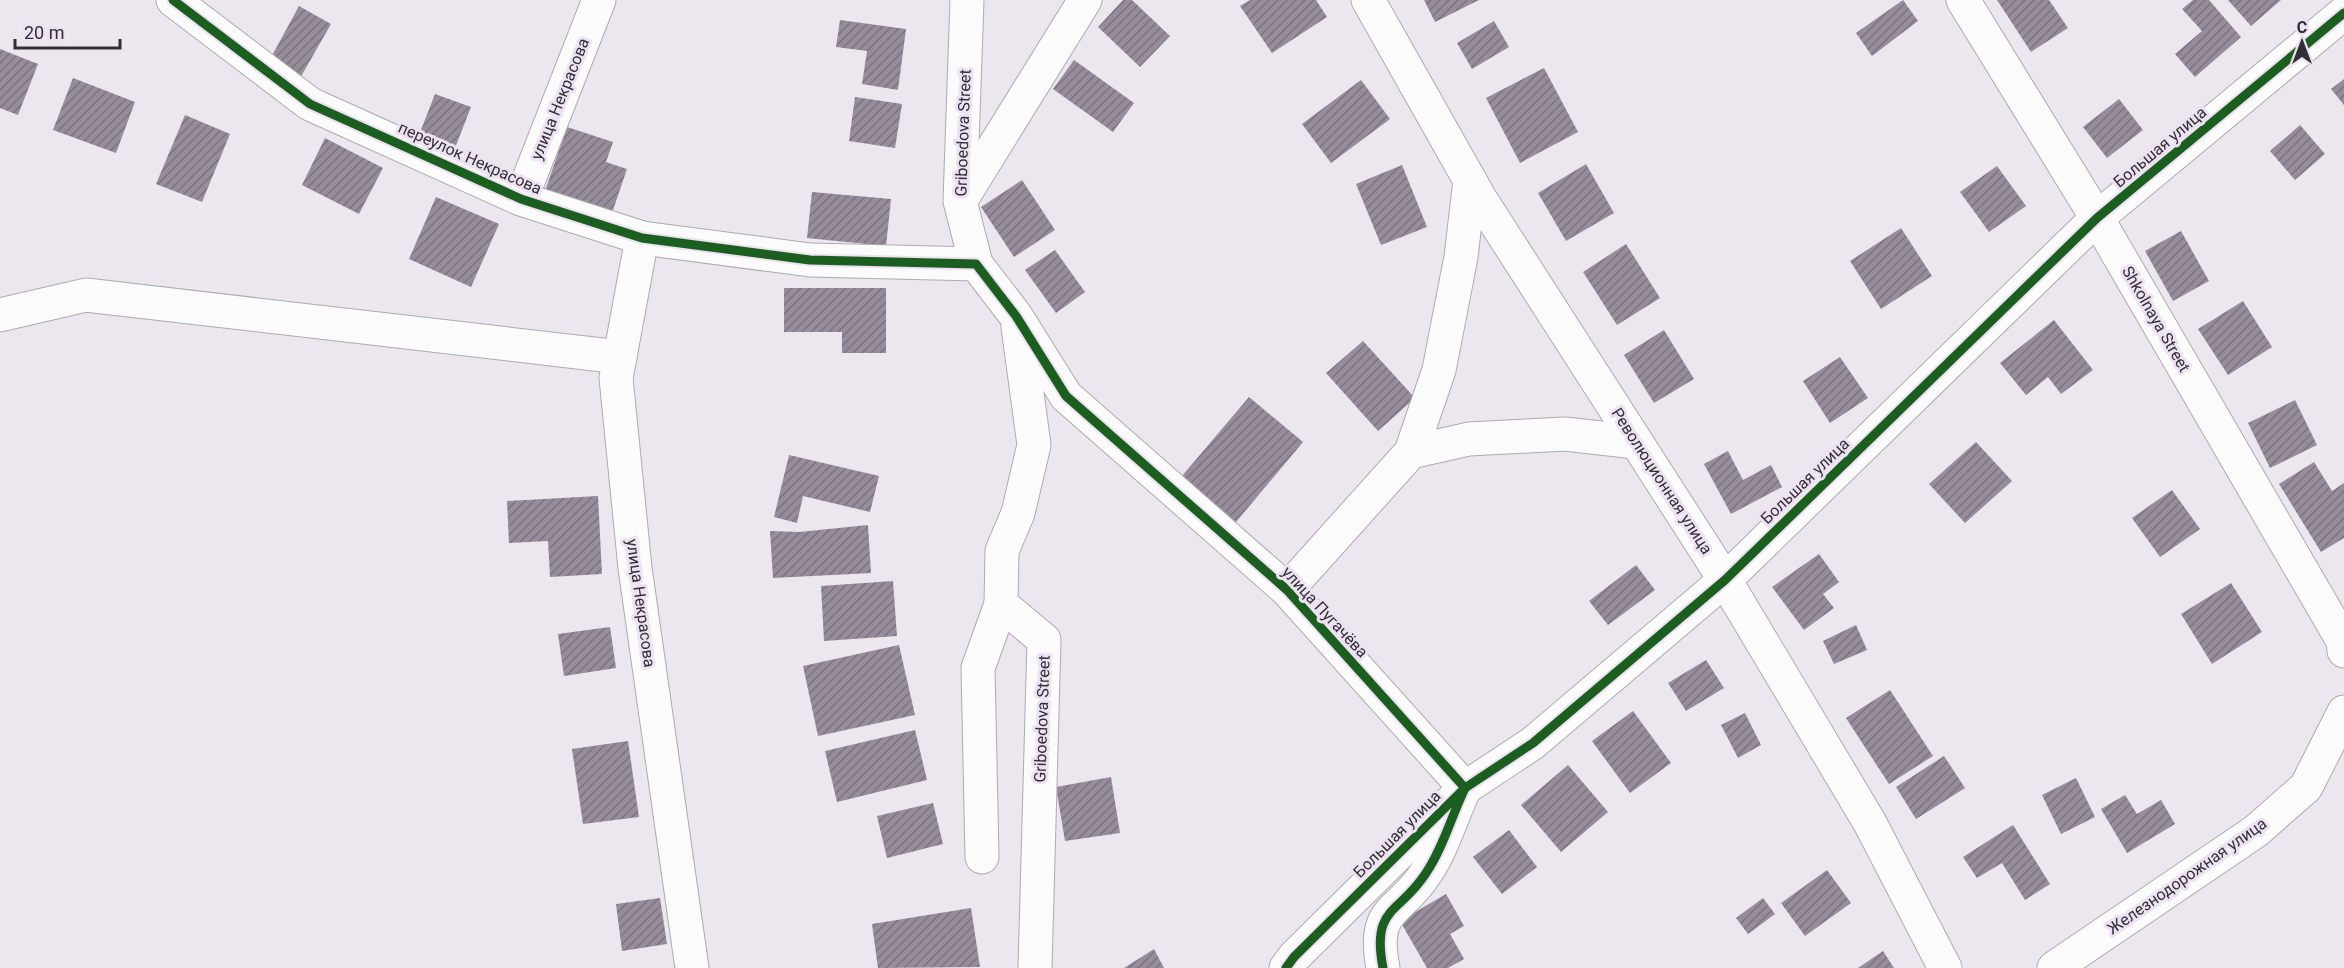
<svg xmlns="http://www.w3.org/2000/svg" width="2344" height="968" viewBox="0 0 2344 968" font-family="Roboto,sans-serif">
<defs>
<pattern id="building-hatch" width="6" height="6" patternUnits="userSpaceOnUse" patternTransform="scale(1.5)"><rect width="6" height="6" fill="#978c9b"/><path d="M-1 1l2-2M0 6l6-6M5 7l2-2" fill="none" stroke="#7c737f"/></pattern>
</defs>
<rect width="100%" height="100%" fill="#ece6ee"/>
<!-- building -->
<g fill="url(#building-hatch)">
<polygon points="1123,0 1132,0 1170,36 1140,67 1098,27"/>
<polygon points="1250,0 1316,0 1327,17 1272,53 1240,6"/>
<polygon points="1424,0 1479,0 1435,22"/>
<polygon points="1903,0 1918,21 1872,56 1856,33"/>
<polygon points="1997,0 2049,0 2068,28 2031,52"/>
<polygon points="2193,0 2209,0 2241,37 2195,77 2175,54 2202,31 2182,9"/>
<polygon points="2228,0 2281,0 2251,26"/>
<polygon points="299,6 331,24 299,80 268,63"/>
<polygon points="840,20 906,29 898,90 862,84 867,51 836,47"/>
<polygon points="1494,21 1509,47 1472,69 1457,43"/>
<polygon points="0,49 38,64 18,115 0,108"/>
<polygon points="1074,60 1134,103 1113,132 1053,89"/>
<polygon points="1544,68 1578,132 1520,163 1486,98"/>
<polygon points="73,78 135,102 116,153 53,130"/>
<polygon points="2344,79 2344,105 2331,89"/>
<polygon points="1361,80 1390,119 1331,163 1302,124"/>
<polygon points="435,94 471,107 455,148 419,135"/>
<polygon points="855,97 902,104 895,148 849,141"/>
<polygon points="2119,99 2143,130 2107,158 2083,127"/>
<polygon points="185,115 230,134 202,202 156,184"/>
<polygon points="2300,125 2325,154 2295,180 2270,151"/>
<polygon points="567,127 613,142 606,162 627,169 612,213 545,191"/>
<polygon points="325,138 383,168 359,214 302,185"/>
<polygon points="1586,164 1614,213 1566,241 1538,193"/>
<polygon points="1402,165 1427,227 1381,245 1356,184"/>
<polygon points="1997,166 2026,206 1989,232 1960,192"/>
<polygon points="1022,180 1055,230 1014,257 981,207"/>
<polygon points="812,192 891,199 886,246 807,238"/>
<polygon points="436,197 499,224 471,287 409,259"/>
<polygon points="1901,228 1932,276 1881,309 1850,261"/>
<polygon points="2181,231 2209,281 2173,301 2145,251"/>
<polygon points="1626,244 1660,298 1617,325 1583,272"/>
<polygon points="1055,250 1085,292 1056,313 1025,270"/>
<polygon points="784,288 886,288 886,353 842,353 842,332 784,332"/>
<polygon points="2243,301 2272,347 2228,375 2198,329"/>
<polygon points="2054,320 2093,370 2061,394 2048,377 2026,395 2000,363"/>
<polygon points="1664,330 1694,379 1654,403 1624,355"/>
<polygon points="1363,341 1415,398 1378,431 1326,373"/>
<polygon points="1840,357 1868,398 1830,423 1803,381"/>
<polygon points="1249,397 1303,442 1236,522 1182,476"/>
<polygon points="2295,400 2317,445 2270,468 2248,423"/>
<polygon points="1976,442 2012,481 1965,523 1929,484"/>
<polygon points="1728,451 1743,480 1771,465 1782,487 1731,514 1704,464"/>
<polygon points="789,455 879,476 870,512 803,496 797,523 774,517"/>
<polygon points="2314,462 2332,491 2344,483 2344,538 2321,552 2279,484"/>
<polygon points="2172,490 2200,529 2160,557 2132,518"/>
<polygon points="598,496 602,574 550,577 548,541 509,543 507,501"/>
<polygon points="868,525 871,573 773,578 770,531 799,532"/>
<polygon points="1819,554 1839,582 1823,594 1834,608 1804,630 1772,587"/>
<polygon points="1636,565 1655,590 1608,625 1589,601"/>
<polygon points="893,581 897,636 824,641 821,586"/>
<polygon points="2231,583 2262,632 2212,664 2181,614"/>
<polygon points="1856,625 1867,650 1834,664 1823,641"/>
<polygon points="610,627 616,668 564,676 558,634"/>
<polygon points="899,645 915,715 818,736 803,666"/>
<polygon points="1706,660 1724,688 1686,711 1668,683"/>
<polygon points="1890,690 1933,756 1889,784 1846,718"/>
<polygon points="1633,711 1671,763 1630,793 1592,741"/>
<polygon points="1745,713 1761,745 1738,758 1721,725"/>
<polygon points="915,730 927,780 837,802 825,751"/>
<polygon points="628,741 639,817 583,824 572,749"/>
<polygon points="1944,756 1965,788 1916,819 1896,787"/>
<polygon points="1568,765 1608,812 1561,852 1521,805"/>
<polygon points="1111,777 1120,833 1065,841 1056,787"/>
<polygon points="2076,778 2095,817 2061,834 2042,795"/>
<polygon points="2125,795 2137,814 2161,800 2175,824 2127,853 2101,809"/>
<polygon points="933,803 943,844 887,858 877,816"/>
<polygon points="2013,825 2050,884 2025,900 2002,863 1977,878 1963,857"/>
<polygon points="1509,830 1537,867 1502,894 1473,857"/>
<polygon points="1827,870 1851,903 1805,936 1781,903"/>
<polygon points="1446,894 1464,926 1450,934 1464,959 1448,968 1427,968 1400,921"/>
<polygon points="660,898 667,944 622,951 616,904"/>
<polygon points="1763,898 1775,914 1748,934 1736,918"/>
<polygon points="971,908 980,967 878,968 872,924"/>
<polygon points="1154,949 1164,968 1124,968"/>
<polygon points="1883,951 1894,968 1858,968"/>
</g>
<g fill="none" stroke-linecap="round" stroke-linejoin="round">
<defs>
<g id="minor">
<path d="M173,0L310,104L521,199L642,238L810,260L976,264L1016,316L1066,396L1287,590L1465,788C1452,815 1443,848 1426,873C1400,914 1371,906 1383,968"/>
<polyline points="967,0 960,201 976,264"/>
<polyline points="1368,0 1481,200 1725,580 1870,823 1945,968"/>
<polyline points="1963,0 2097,218 2343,641 2344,651"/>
<polyline points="521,199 599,0"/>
<polyline points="961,200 1085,0"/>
<polyline points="642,238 616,378 635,568 692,968"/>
<polyline points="0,315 86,295 620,357"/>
<polyline points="1018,327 1034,445 1018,513 1002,551 1001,604 1044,640 1035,968"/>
<polyline points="1411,452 1469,439 1565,434 1636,442"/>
<polyline points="1287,590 1411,452 1439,370 1461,257 1470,180"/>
<polyline points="982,857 978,668 1001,604"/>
<polyline points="1286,968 1294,957 1465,788 1533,743 1725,580 2097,218 2344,13"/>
<polyline points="2054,968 2256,831 2306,787 2344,712"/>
</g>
</defs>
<!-- minor casing -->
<use href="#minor" stroke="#aeaab0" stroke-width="35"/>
<!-- minor -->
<use href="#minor" stroke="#fcfbfc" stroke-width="33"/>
<defs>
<g id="cycleway">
<path d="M173,0L310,104L521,199L642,238L810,260L976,264L1016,316L1066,396L1287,590L1465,788C1452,815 1443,848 1426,873C1400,914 1371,906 1383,968"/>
<polyline points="1286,968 1294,957 1465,788 1533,743 1725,580 2097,218 2344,13"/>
</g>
</defs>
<!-- cycleway casing -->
<use href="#cycleway" stroke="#ede2f1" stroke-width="13"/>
<!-- cycleway -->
<use href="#cycleway" stroke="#1b5e20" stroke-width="9"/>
</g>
<g text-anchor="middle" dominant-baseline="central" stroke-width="6" stroke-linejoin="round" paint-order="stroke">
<!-- street labels -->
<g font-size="16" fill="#322e33" stroke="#ede2f1">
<text transform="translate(560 99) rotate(-68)">улица Некрасова</text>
<text transform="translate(963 133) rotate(-88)">Griboedova Street</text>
<text transform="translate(2160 147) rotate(-40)">Большая улица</text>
<text transform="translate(470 158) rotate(24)">переулок Некрасова</text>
<text transform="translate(2156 319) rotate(60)">Shkolnaya Street</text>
<text transform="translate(1662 481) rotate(57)">Революционная улица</text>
<text transform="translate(1805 481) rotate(-44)">Большая улица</text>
<text transform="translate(641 603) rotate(82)">улица Некрасова</text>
<text transform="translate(1325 612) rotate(47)">улица Пугачёва</text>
<text transform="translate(1042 719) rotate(-88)">Griboedova Street</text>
<text transform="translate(1397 834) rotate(-45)">Большая улица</text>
<text transform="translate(2187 876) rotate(-35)">Железнодорожная улица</text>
</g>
</g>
<!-- north arrow -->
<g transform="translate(2302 42)" stroke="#ede2f1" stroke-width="4.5" paint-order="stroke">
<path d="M0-4.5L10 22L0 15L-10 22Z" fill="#322e33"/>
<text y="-9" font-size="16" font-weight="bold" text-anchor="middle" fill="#322e33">С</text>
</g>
<!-- scale -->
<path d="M15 39v9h105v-9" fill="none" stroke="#322e33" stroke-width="3"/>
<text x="24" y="39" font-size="18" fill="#322e33" stroke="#ede2f1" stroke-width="4.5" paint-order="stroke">20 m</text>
</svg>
